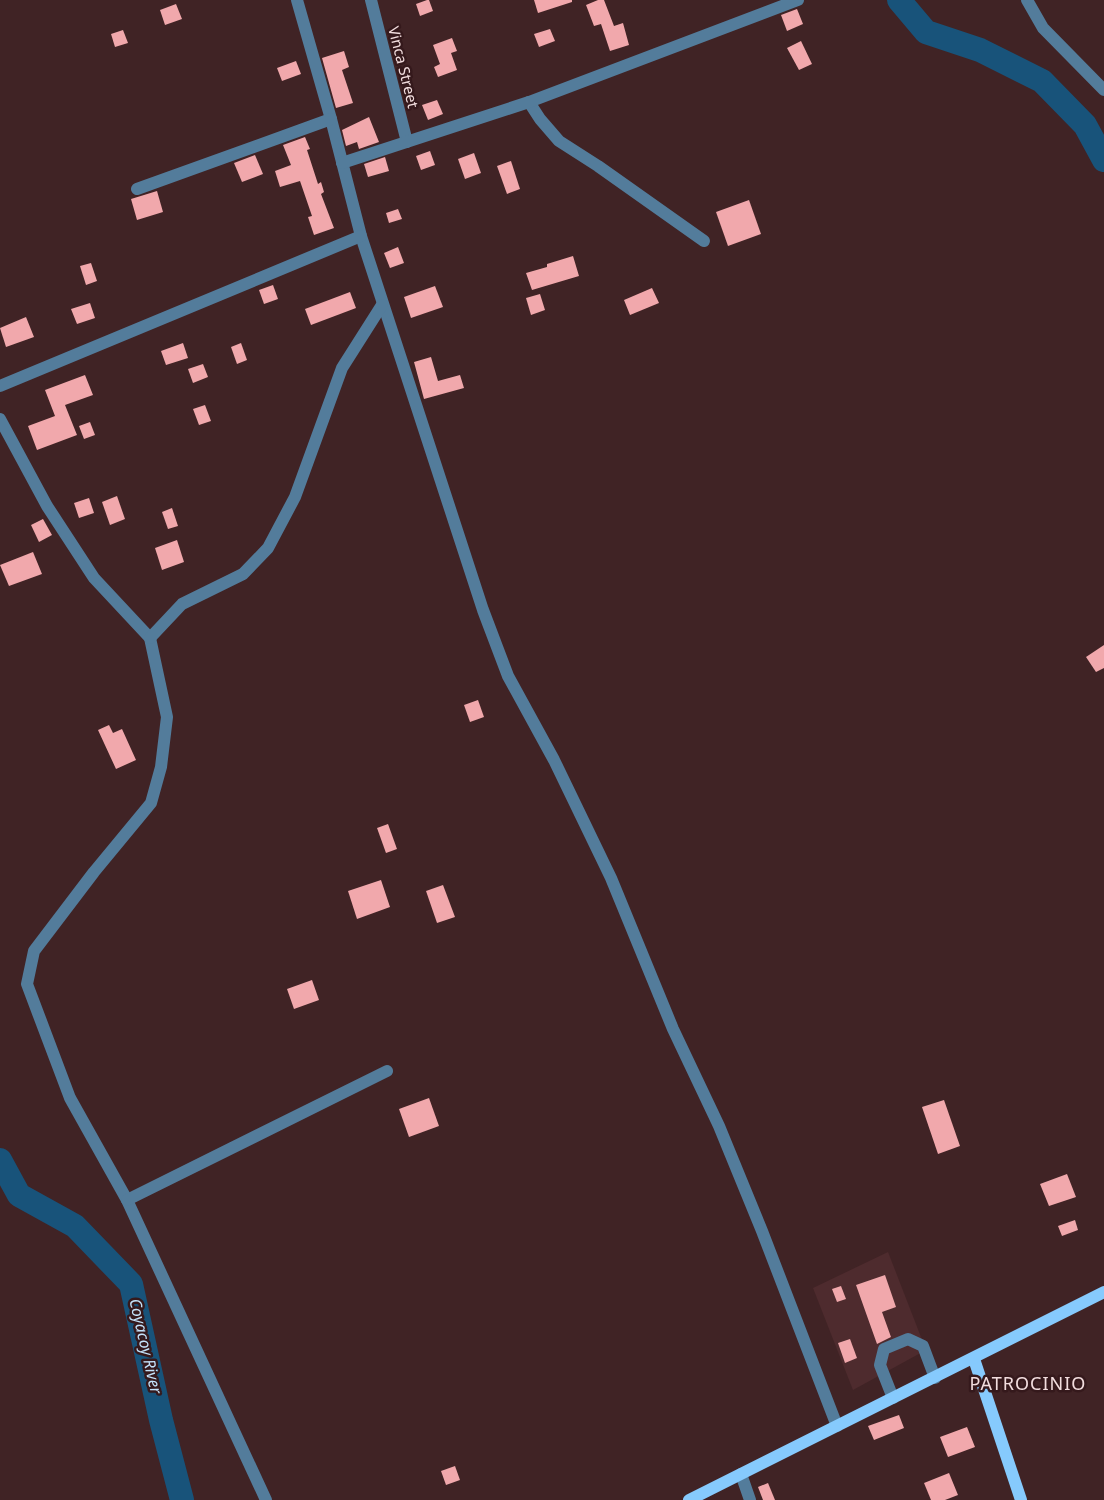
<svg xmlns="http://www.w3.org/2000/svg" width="1104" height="1500" viewBox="0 0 1104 1500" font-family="'Noto Sans',sans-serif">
<rect width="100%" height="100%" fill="#402325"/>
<!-- built -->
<polygon fill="#4e2b2e" points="888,1252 926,1350 853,1390 813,1288"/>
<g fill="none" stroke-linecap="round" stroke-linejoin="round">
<!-- river -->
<g stroke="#18537a" stroke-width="24">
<polyline points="899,0 926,32 980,50 1042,81 1085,125 1104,160"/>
<polyline points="0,1160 19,1195 75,1226 131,1284 161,1420 182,1500"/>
</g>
</g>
<!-- building -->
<g fill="#f1a8ac">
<polygon points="427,0 429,0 433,11 420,16 416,4"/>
<polygon points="534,0 572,0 572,2 538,13"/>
<polygon points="598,0 604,0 614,26 623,23 629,45 610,51 601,24 594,26 586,5"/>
<polygon points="176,4 182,19 165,25 160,10"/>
<polygon points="797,9 803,24 787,31 781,15"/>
<polygon points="550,29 555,41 539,47 534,34"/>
<polygon points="123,30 128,43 115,47 111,34"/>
<polygon points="452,38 457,51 451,53 457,70 438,77 434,67 440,64 433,45"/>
<polygon points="801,41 812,64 799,70 787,48"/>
<polygon points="344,51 349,67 342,70 353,103 336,108 322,58"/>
<polygon points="296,61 301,74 282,81 277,68"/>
<polygon points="437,100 443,114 428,120 422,105"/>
<polygon points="369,117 379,142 359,149 357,142 346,146 342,130"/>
<polygon points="305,137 310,149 307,150 318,184 321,182 324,192 321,194 334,228 314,235 308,217 312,216 300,181 280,187 275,171 291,165 283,145"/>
<polygon points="430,151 435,165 421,170 416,156"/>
<polygon points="474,153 481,173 465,179 458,159"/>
<polygon points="255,155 263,174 242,182 234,163"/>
<polygon points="385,157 389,171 368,177 364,164"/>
<polygon points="511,161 520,189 507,194 497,166"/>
<polygon points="157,191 163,212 137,220 131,199"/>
<polygon points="749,200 761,234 728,246 716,212"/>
<polygon points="398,209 402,219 389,223 386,213"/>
<polygon points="398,247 404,263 390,268 384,253"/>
<polygon points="573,256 579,276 532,290 526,273 547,267 547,264"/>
<polygon points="91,263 97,281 86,285 80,266"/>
<polygon points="273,285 278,299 264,304 259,290"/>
<polygon points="435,286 443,307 411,318 404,297"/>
<polygon points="652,288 659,303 630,315 624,300"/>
<polygon points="350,292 356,308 311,325 305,309"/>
<polygon points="540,294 545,310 531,315 526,298"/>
<polygon points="90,303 95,318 77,324 71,309"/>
<polygon points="26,317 34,337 6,347 0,328"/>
<polygon points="183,343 188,358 166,365 161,351"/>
<polygon points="241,343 247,360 237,364 231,347"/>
<polygon points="431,357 438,381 460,375 464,388 424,399 414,362"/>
<polygon points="203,364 208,377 193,383 188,369"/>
<polygon points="85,375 93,395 65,405 77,435 37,450 28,426 55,416 45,390"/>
<polygon points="205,405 211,421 199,425 193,409"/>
<polygon points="90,422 95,435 84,439 79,426"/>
<polygon points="117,496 125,519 110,525 102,502"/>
<polygon points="89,498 94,513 79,518 74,503"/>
<polygon points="172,508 178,526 168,529 162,512"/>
<polygon points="43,519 52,535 39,542 31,525"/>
<polygon points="177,540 184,562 162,570 155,548"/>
<polygon points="33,552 42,574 9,586 0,565"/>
<polygon points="1104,645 1104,668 1096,672 1086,657"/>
<polygon points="478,700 484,717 470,722 464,705"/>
<polygon points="109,725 113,733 122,729 136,760 116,769 98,730"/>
<polygon points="388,824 397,849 386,853 377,828"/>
<polygon points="381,880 390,907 357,919 348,891"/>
<polygon points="443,885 455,917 437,923 426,891"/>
<polygon points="312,980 319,1000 294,1009 287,989"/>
<polygon points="429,1098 439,1126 409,1137 399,1109"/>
<polygon points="944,1100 960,1146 938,1154 922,1107"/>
<polygon points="1067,1174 1076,1197 1049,1206 1040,1184"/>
<polygon points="1075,1220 1078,1230 1062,1236 1058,1226"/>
<polygon points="885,1275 896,1307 882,1312 891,1337 877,1344 856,1285"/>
<polygon points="841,1286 846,1299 837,1302 832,1289"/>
<polygon points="850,1339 857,1358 845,1363 838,1343"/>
<polygon points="899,1415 904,1428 874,1440 868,1426"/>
<polygon points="967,1427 975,1447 948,1457 940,1437"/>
<polygon points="455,1466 460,1480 446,1485 441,1471"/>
<polygon points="949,1473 958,1495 945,1500 931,1500 924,1483"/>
<polygon points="768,1483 775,1500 763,1500 758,1487"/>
</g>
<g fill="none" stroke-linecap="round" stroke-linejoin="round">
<!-- minor -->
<g stroke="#537c9b" stroke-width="12">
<polyline points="297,0 331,119 361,236 483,610 508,676 554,760 611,878 673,1029 719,1126 762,1231 837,1426"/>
<polyline points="371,0 407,142"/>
<polyline points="1027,0 1043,28 1104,90"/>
<polyline points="529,102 540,119 559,141 598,166 704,241"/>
<polyline points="342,163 529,102 798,0"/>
<polyline points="137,189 331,119"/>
<polyline points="0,386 361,236"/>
<polyline points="0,419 47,506 94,578 150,638 167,717 161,767 151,803 94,872 34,951 27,984 70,1098 127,1200 266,1500"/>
<polyline points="150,638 182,604 243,574 268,548 295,497 342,368 382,305"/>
<polyline points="127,1200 387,1071"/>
<polyline points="893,1398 880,1365 884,1349 908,1339 923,1346 935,1378"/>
<polyline points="741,1474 750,1500"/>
</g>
<!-- major -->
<g stroke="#86cafd" stroke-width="12">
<polyline points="974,1359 1021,1500"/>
<polyline points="689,1500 1104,1292"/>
</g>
</g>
<g text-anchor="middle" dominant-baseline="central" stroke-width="5" stroke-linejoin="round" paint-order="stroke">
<!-- street labels -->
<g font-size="15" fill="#f2ddde" stroke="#35191c">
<text transform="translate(404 67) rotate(76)">Vinca Street</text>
</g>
<!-- water labels -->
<g font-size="16" font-style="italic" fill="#c4e3fb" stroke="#35191c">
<text transform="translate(146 1346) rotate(77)">Coyacoy River</text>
</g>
<!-- quarter labels -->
<g font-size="18" letter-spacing="1" fill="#f2ddde" stroke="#35191c">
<text x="1028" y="1383">PATROCINIO</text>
</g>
</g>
</svg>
